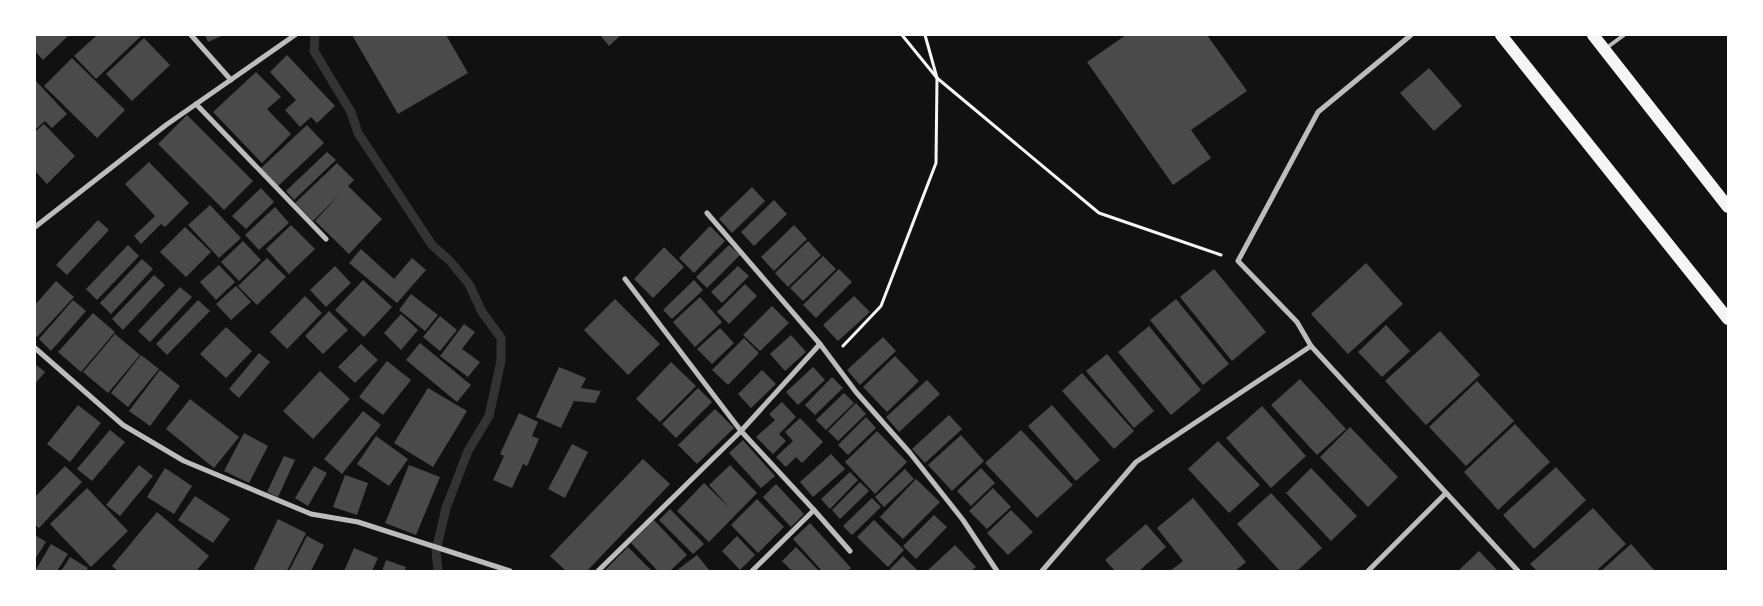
<svg xmlns="http://www.w3.org/2000/svg" width="1763" height="606" viewBox="0 0 1763 606" font-family="'PT Sans',sans-serif">
<rect width="100%" height="100%" fill="#111"/>
<g fill="none" stroke-linecap="round" stroke-linejoin="round">
<!-- stream -->
<polyline stroke="#333" stroke-width="9" points="315,35 314,51 351,112 358,133 432,245 450,261 469,284 482,312 501,338 501,361 489,416 468,451 446,508 436,551 438,571"/>
</g>
<!-- building -->
<g fill="#4a4a4a">
<polygon points="35,35 69,35 43,60 35,51"/>
<polygon points="97,35 142,35 96,79 74,56"/>
<polygon points="205,35 224,35 208,42"/>
<polygon points="352,35 446,35 468,73 398,114"/>
<polygon points="600,35 621,35 609,46"/>
<polygon points="1126,35 1207,35 1247,91 1191,130 1211,158 1173,185 1087,62"/>
<polygon points="144,38 170,65 132,101 106,74"/>
<polygon points="287,55 335,106 317,123 311,117 300,127 285,110 296,100 270,72"/>
<polygon points="72,58 125,110 97,138 44,86"/>
<polygon points="1429,68 1462,106 1434,131 1400,93"/>
<polygon points="256,72 281,97 267,109 291,134 262,163 213,112"/>
<polygon points="35,80 67,114 52,128 45,121 35,130"/>
<polygon points="187,115 253,181 224,210 158,144"/>
<polygon points="44,124 75,156 47,184 35,171 35,132"/>
<polygon points="307,125 324,143 277,187 260,169"/>
<polygon points="327,152 336,160 294,200 286,191"/>
<polygon points="149,162 189,203 165,227 161,224 141,244 134,236 155,216 125,184"/>
<polygon points="337,163 354,180 348,186 382,219 349,254 315,221 341,193 313,221 295,203"/>
<polygon points="752,187 765,201 732,233 719,219"/>
<polygon points="261,188 274,202 246,229 232,216"/>
<polygon points="774,200 787,214 754,246 741,232"/>
<polygon points="210,205 241,238 219,258 188,225"/>
<polygon points="275,207 289,223 259,250 245,235"/>
<polygon points="98,220 109,230 67,275 56,265"/>
<polygon points="291,225 315,249 289,274 266,249"/>
<polygon points="794,225 807,239 774,271 761,257"/>
<polygon points="710,226 725,241 694,273 679,258"/>
<polygon points="185,227 211,252 186,277 160,252"/>
<polygon points="243,241 261,260 239,281 221,262"/>
<polygon points="808,241 821,255 788,287 775,273"/>
<polygon points="128,245 139,256 97,300 86,289"/>
<polygon points="729,245 740,255 707,288 696,277"/>
<polygon points="664,247 684,267 653,298 634,279"/>
<polygon points="361,249 394,279 412,258 426,270 397,303 349,263"/>
<polygon points="823,256 836,269 803,301 790,288"/>
<polygon points="267,258 286,277 257,305 238,286"/>
<polygon points="142,259 153,269 111,314 100,303"/>
<polygon points="1366,263 1403,304 1348,354 1311,314"/>
<polygon points="219,265 235,282 216,300 200,282"/>
<polygon points="335,266 351,283 326,307 310,290"/>
<polygon points="738,266 749,276 722,303 711,292"/>
<polygon points="839,269 852,282 816,318 803,305"/>
<polygon points="1214,269 1266,332 1232,361 1180,297"/>
<polygon points="154,275 165,285 123,330 112,319"/>
<polygon points="363,280 392,307 364,337 335,310"/>
<polygon points="694,280 703,290 672,319 663,310"/>
<polygon points="56,281 74,297 37,337 35,335 35,305"/>
<polygon points="745,284 757,296 729,324 717,312"/>
<polygon points="236,286 251,302 231,320 216,304"/>
<polygon points="180,287 192,297 150,342 138,331"/>
<polygon points="411,294 438,315 425,331 399,310"/>
<polygon points="305,296 322,313 287,349 270,332"/>
<polygon points="854,296 870,312 838,341 823,325"/>
<polygon points="700,297 722,322 695,347 673,322"/>
<polygon points="615,299 660,344 628,375 584,330"/>
<polygon points="1176,299 1229,364 1203,385 1150,320"/>
<polygon points="73,300 86,311 51,351 39,339"/>
<polygon points="198,300 210,311 167,355 156,344"/>
<polygon points="772,306 789,323 760,351 743,335"/>
<polygon points="329,311 348,330 323,354 305,336"/>
<polygon points="93,313 115,332 81,372 58,352"/>
<polygon points="401,314 418,330 401,350 384,333"/>
<polygon points="440,316 457,330 440,351 423,337"/>
<polygon points="464,324 475,332 462,349 480,362 468,377 440,356"/>
<polygon points="1386,325 1410,351 1382,377 1358,352"/>
<polygon points="1149,326 1201,390 1171,415 1118,352"/>
<polygon points="226,327 252,351 226,378 200,354"/>
<polygon points="720,328 734,343 712,364 697,349"/>
<polygon points="1440,331 1480,375 1426,425 1385,381"/>
<polygon points="115,334 140,355 108,393 83,372"/>
<polygon points="791,335 806,352 785,371 770,354"/>
<polygon points="883,337 896,351 860,385 847,370"/>
<polygon points="744,338 759,353 728,385 712,370"/>
<polygon points="420,343 471,385 457,402 406,360"/>
<polygon points="361,344 378,360 355,383 338,367"/>
<polygon points="259,353 270,362 239,398 229,389"/>
<polygon points="1107,354 1154,411 1134,428 1086,371"/>
<polygon points="141,355 159,369 128,407 111,393"/>
<polygon points="895,356 919,381 887,412 863,387"/>
<polygon points="387,361 411,380 383,415 359,397"/>
<polygon points="671,362 696,386 660,422 636,399"/>
<polygon points="35,364 45,372 35,384"/>
<polygon points="559,367 586,378 581,388 601,391 595,403 574,401 561,428 536,417"/>
<polygon points="813,367 825,380 798,405 786,392"/>
<polygon points="160,370 180,386 150,426 129,411"/>
<polygon points="762,370 776,384 751,408 738,394"/>
<polygon points="320,371 350,399 313,439 283,411"/>
<polygon points="1082,373 1134,431 1114,449 1062,391"/>
<polygon points="832,377 843,388 815,415 805,405"/>
<polygon points="1300,379 1346,429 1317,455 1271,405"/>
<polygon points="927,380 940,394 899,432 886,417"/>
<polygon points="1477,381 1514,421 1466,466 1429,427"/>
<polygon points="428,388 467,411 433,467 394,443"/>
<polygon points="698,388 712,402 676,438 662,424"/>
<polygon points="844,393 854,403 826,430 816,420"/>
<polygon points="190,399 239,437 214,468 166,429"/>
<polygon points="782,402 796,417 779,434 786,441 773,454 756,437 775,420 769,414"/>
<polygon points="856,403 866,414 838,441 828,431"/>
<polygon points="78,405 101,423 70,462 47,444"/>
<polygon points="1052,405 1100,460 1076,481 1028,426"/>
<polygon points="1262,406 1306,456 1271,488 1226,438"/>
<polygon points="715,409 734,428 697,464 678,445"/>
<polygon points="363,411 381,425 342,474 324,459"/>
<polygon points="519,413 538,422 532,436 539,439 527,466 523,464 512,488 493,480 504,456 500,454"/>
<polygon points="949,415 962,429 925,463 912,449"/>
<polygon points="866,417 876,428 848,455 838,445"/>
<polygon points="800,418 823,442 802,463 796,457 786,467 776,457 793,441 785,432"/>
<polygon points="1515,424 1550,462 1498,510 1464,472"/>
<polygon points="1350,427 1398,477 1368,507 1320,457"/>
<polygon points="110,430 125,442 92,481 77,469"/>
<polygon points="1021,430 1073,485 1037,518 985,463"/>
<polygon points="877,431 907,462 875,494 845,462"/>
<polygon points="244,433 268,446 249,483 224,471"/>
<polygon points="961,435 984,461 952,491 928,465"/>
<polygon points="376,436 408,459 389,486 357,464"/>
<polygon points="743,440 775,476 761,488 729,453"/>
<polygon points="1218,441 1260,485 1229,513 1188,469"/>
<polygon points="572,444 588,452 565,498 548,489"/>
<polygon points="831,454 845,469 813,497 800,482"/>
<polygon points="284,456 295,460 278,497 267,492"/>
<polygon points="643,459 670,484 587,571 566,571 550,556"/>
<polygon points="139,465 153,476 120,516 106,505"/>
<polygon points="409,465 440,477 416,535 385,523"/>
<polygon points="730,465 757,493 709,542 677,511 704,483 730,508 709,485"/>
<polygon points="65,466 82,482 39,528 35,525 35,497"/>
<polygon points="314,466 327,473 308,506 295,498"/>
<polygon points="1556,467 1586,500 1534,549 1503,515"/>
<polygon points="165,468 192,486 174,514 147,497"/>
<polygon points="981,468 995,483 971,506 957,491"/>
<polygon points="1311,468 1357,516 1331,541 1286,493"/>
<polygon points="905,469 914,479 884,507 875,497"/>
<polygon points="850,472 858,480 830,509 821,499"/>
<polygon points="345,475 368,483 357,515 333,507"/>
<polygon points="916,479 940,502 903,539 880,517"/>
<polygon points="860,482 869,491 840,519 832,510"/>
<polygon points="776,484 804,514 791,527 763,497"/>
<polygon points="87,488 128,531 91,567 50,524"/>
<polygon points="993,488 1011,507 987,529 969,511"/>
<polygon points="1271,493 1322,548 1297,571 1280,571 1237,524"/>
<polygon points="195,496 230,519 213,543 178,520"/>
<polygon points="872,498 881,507 852,535 843,526"/>
<polygon points="1193,498 1246,562 1235,571 1170,571 1183,561 1157,528"/>
<polygon points="757,499 784,527 758,553 731,525"/>
<polygon points="1593,508 1626,544 1596,571 1537,571 1530,564"/>
<polygon points="670,509 704,544 693,554 659,520"/>
<polygon points="1011,510 1033,532 1008,555 987,533"/>
<polygon points="157,512 209,556 196,571 118,571 112,566"/>
<polygon points="934,515 947,527 916,559 903,546"/>
<polygon points="278,519 306,533 287,571 253,571"/>
<polygon points="654,520 687,555 670,571 658,571 631,543"/>
<polygon points="874,520 904,550 888,567 857,537"/>
<polygon points="810,523 851,568 848,571 822,571 793,539"/>
<polygon points="1146,524 1166,547 1139,571 1115,571 1105,560"/>
<polygon points="35,535 46,542 35,559"/>
<polygon points="307,536 324,545 311,571 289,571"/>
<polygon points="737,536 755,555 740,570 722,551"/>
<polygon points="51,544 68,554 57,571 35,571"/>
<polygon points="1631,544 1655,571 1601,571"/>
<polygon points="955,545 976,567 971,571 927,571"/>
<polygon points="628,547 652,571 606,571 605,570"/>
<polygon points="796,547 819,571 792,571 782,561"/>
<polygon points="354,548 378,558 372,571 344,571"/>
<polygon points="1479,551 1498,571 1458,571"/>
<polygon points="697,555 710,571 676,571"/>
<polygon points="903,556 918,571 892,571 890,569"/>
<polygon points="70,557 88,568 86,571 61,571"/>
<polygon points="386,560 406,567 404,571 382,571"/>
</g>
<g fill="none" stroke-linecap="round" stroke-linejoin="round">
<!-- path -->
<g stroke="#f5f5f5" stroke-width="3">
<polyline points="902,35 937,78 1099,213 1221,255"/>
<polyline points="843,346 881,306 936,163 937,78 925,35"/>
</g>
<!-- service -->
<polyline stroke="#bcbcbc" stroke-width="4" points="1605,49 1624,35"/>
<!-- minor -->
<g stroke="#bcbcbc" stroke-width="5">
<polyline points="191,35 231,80"/>
<polyline points="1411,35 1318,112 1238,261 1297,322 1311,346 1518,571"/>
<polyline points="196,104 326,239"/>
<polyline points="707,213 820,344 856,392 910,453 963,520 997,571"/>
<polyline points="35,227 166,125 295,35"/>
<polyline points="625,279 741,431 814,510 850,551"/>
<polyline points="35,348 123,425 184,461 311,514 358,522 510,571"/>
<polyline points="598,571 741,431 820,344"/>
<polyline points="752,571 814,510"/>
<polyline points="1042,571 1136,462 1311,346"/>
<polyline points="1368,571 1446,493"/>
</g>
<!-- primary -->
<g stroke="#f5f5f5" stroke-width="12">
<polyline points="1501,35 1728,319"/>
<polyline points="1593,35 1728,207"/>
</g>
</g>
<!-- border -->
<rect width="1763" height="606" fill="none" stroke="#ffffff" stroke-width="72"/>
</svg>
